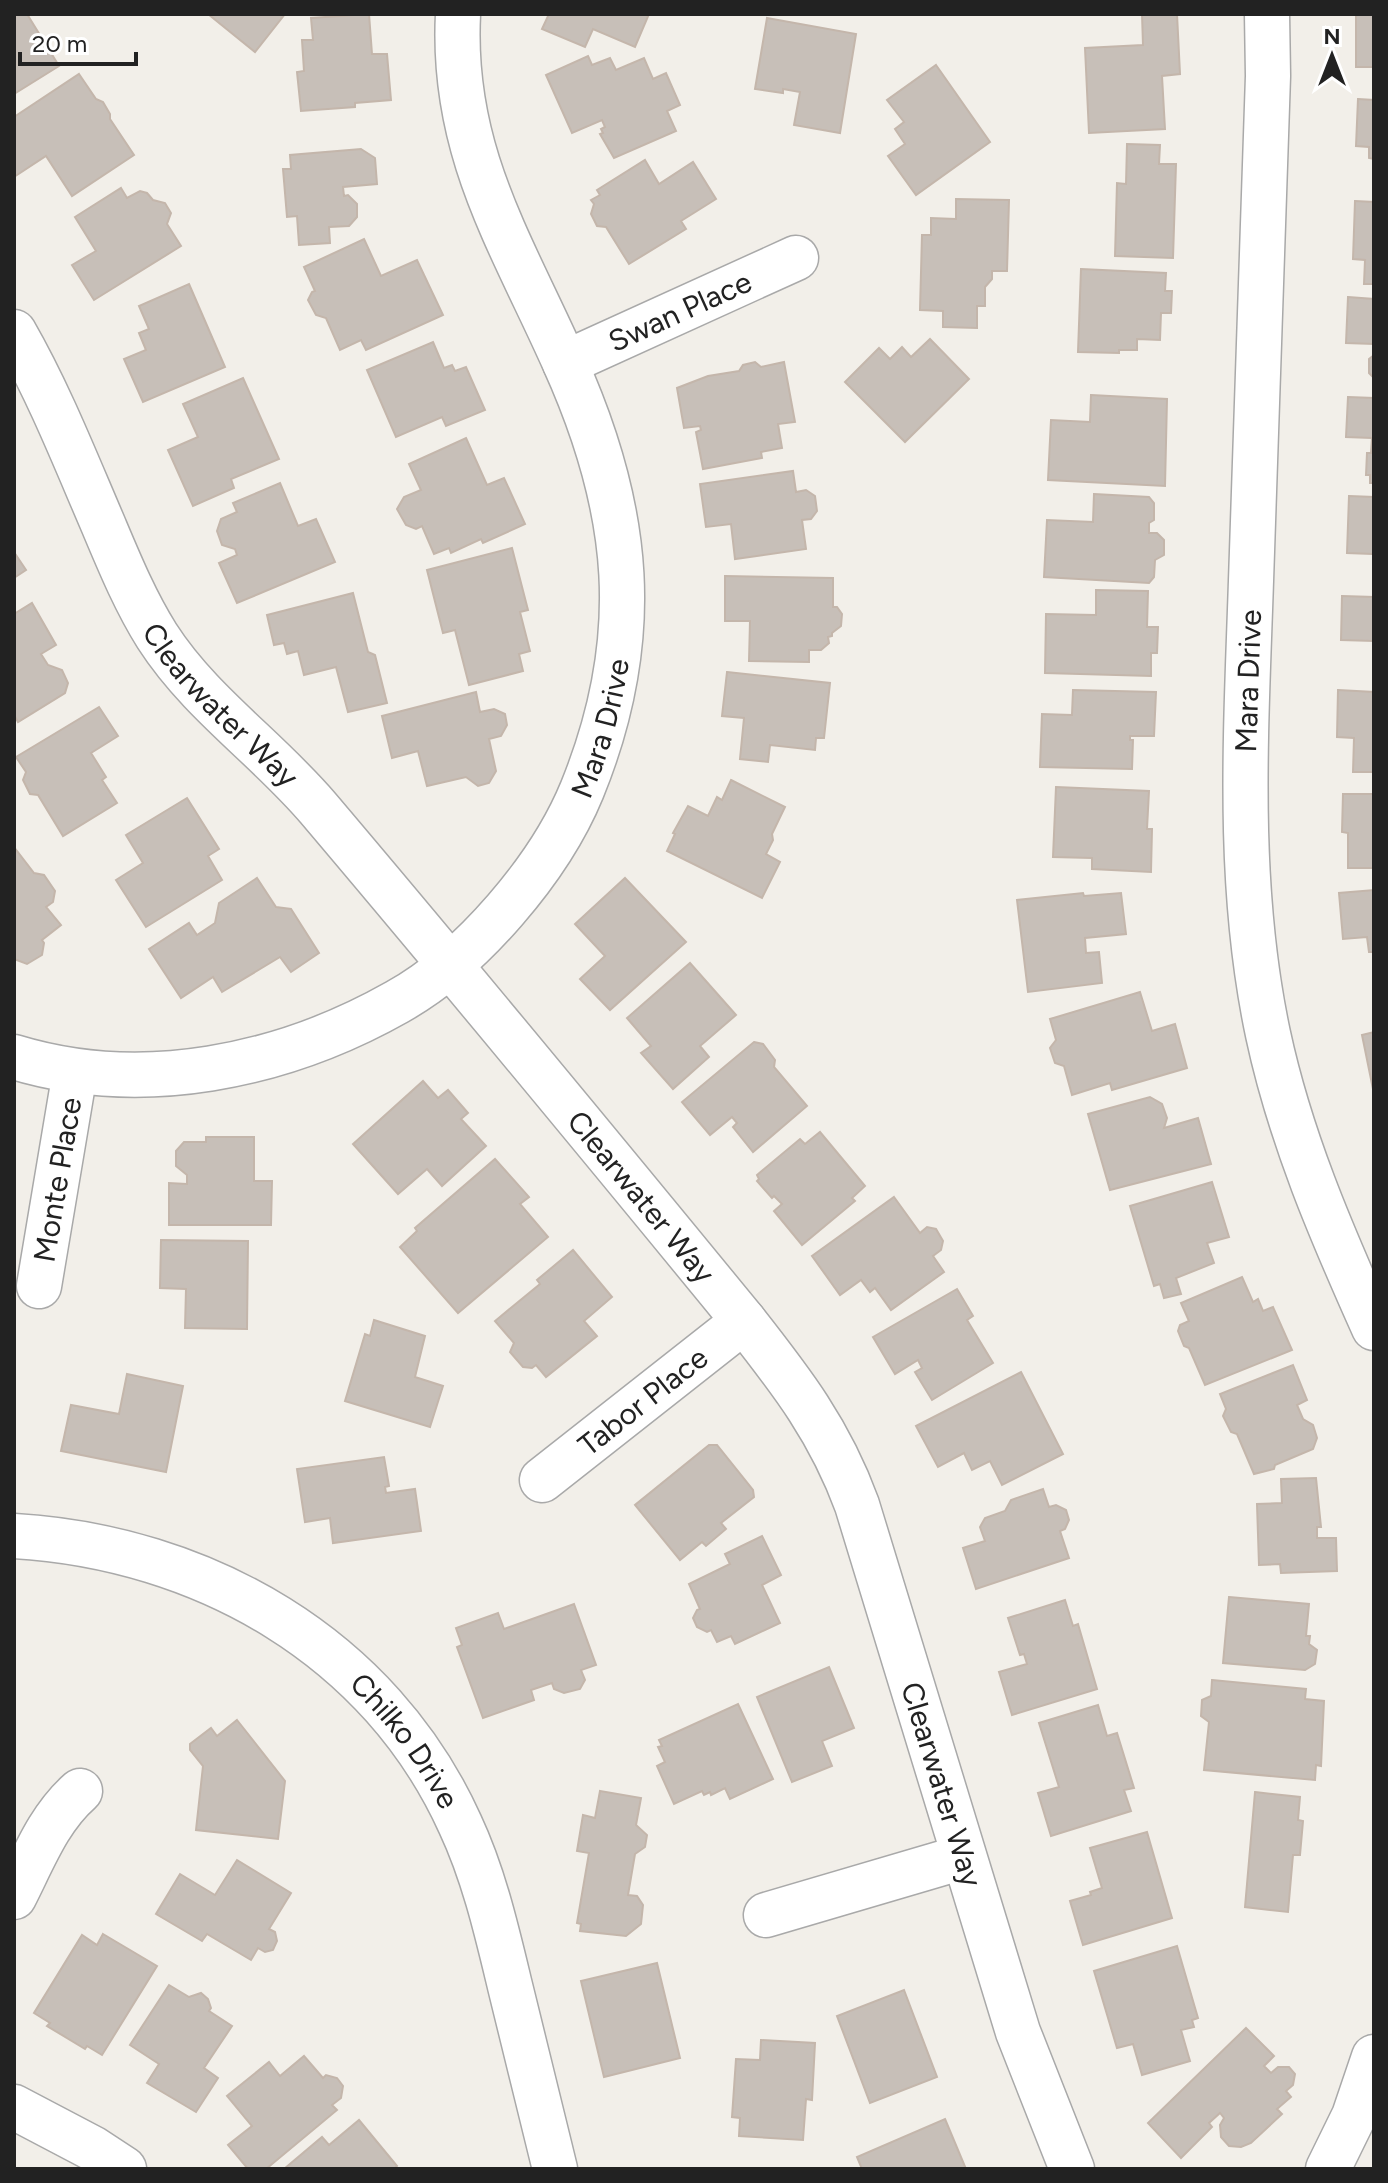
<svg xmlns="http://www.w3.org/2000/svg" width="1388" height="2183" viewBox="0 0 1388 2183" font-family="Figtree,sans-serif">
<rect width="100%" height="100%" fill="#f2efe9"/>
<!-- building -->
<g fill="#c7bfb8" stroke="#c4b6ab" stroke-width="2">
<polygon points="14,14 27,14 59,66 14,94"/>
<polygon points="208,14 285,14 255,52"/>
<polygon points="369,14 372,54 387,54 391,100 355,103 355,107 301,111 297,72 304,71 302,40 313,40 311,18"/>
<polygon points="549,14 649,14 635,47 593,29 585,47 542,29"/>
<polygon points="1142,14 1177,14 1180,74 1162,76 1165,129 1089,133 1085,48 1143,45"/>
<rect x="1356" y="14" width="18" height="53"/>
<polygon points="767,18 856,34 840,133 794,125 800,92 783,89 783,93 755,89"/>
<polygon points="588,56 592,65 610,58 616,70 644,58 653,79 666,73 680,105 667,111 676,131 614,158 600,134 603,133 601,129 605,127 602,120 572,133 546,75"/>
<polygon points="936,65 990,142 916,195 888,156 905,144 895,129 904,122 887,100"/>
<polygon points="79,74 96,99 103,102 110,114 110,119 134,155 72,196 46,156 14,177 14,117"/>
<polygon points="1358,99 1374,100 1374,159 1369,158 1369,147 1356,146"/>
<polygon points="1127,144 1160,145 1159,164 1176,164 1173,258 1115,256 1117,183 1126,184"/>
<polygon points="361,149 375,158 377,184 343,187 344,196 348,195 357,204 357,217 349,226 329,227 330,243 299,245 297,216 287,217 283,169 291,169 290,155"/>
<polygon points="645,160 659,184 693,162 716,199 681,221 686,229 629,264 606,227 597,226 591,214 594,204 591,200 600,195 597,190"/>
<polygon points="121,188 127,198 140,191 147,193 153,200 165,203 171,213 167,224 181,246 94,300 72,265 96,251 75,217"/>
<polygon points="956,199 1009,200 1007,271 992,271 992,279 985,287 985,306 977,306 977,328 943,327 943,311 920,310 922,235 931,235 931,218 956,219"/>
<polygon points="1355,201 1374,202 1374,284 1364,284 1365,260 1353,259"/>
<polygon points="364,239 381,276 417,260 443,315 366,350 361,340 340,350 326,318 316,315 308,300 312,292 315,291 304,267"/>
<polygon points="1081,269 1166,273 1165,291 1172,291 1171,313 1161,313 1160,340 1137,339 1137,350 1119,350 1119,353 1078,352"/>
<polygon points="189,284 225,367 143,402 124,359 146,350 139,333 149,329 139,306"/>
<polygon points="1348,297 1374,299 1374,344 1346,343"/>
<polygon points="930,339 969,379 905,442 845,382 879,348 890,359 902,347 911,357"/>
<polygon points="433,342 444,368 452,365 455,371 466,367 485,410 446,426 442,417 396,437 367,370"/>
<polygon points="1374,355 1374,378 1369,373 1369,359"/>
<polygon points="755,362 761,367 784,362 795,422 778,424 782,448 761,452 762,458 703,469 696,432 701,430 700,426 684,428 677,388 708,376 739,371 743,365"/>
<polygon points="243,378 279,459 231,479 234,488 193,506 168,450 198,437 183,404"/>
<polygon points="1091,395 1167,399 1165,486 1048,480 1051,420 1090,422"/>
<polygon points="1348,397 1374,398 1374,483 1370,483 1370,475 1366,475 1367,453 1371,453 1372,438 1346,437"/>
<polygon points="466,438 487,485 504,478 525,524 483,543 481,539 451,553 449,548 434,554 422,526 416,529 406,525 397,509 404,497 421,490 409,464"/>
<polygon points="793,471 796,492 806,490 815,496 817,511 811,519 802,520 806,549 735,559 731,524 706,527 700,484"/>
<polygon points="280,483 298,526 316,519 335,562 237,603 219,563 237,555 235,549 222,545 217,531 221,519 237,512 233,503"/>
<polygon points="1094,494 1149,497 1154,503 1154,520 1149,523 1149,533 1157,533 1164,540 1164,555 1155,560 1154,577 1149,583 1044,577 1047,520 1093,522"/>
<polygon points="1349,496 1374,497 1374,581 1373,554 1347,553"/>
<polygon points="512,548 528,610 520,612 530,651 519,654 523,671 469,685 455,630 443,633 427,570"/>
<polygon points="14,552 26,570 14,578"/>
<polygon points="725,576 833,578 833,607 837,607 842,614 841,626 832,633 832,636 828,637 829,643 821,650 809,650 809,662 749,661 750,621 725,621"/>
<polygon points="1096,590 1148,591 1147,627 1158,627 1157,653 1151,653 1151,676 1045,673 1046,614 1096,615"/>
<polygon points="353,593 368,652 375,655 387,703 348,712 336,667 304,675 298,651 287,654 284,643 274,645 267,615"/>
<polygon points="1342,596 1374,597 1374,641 1341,640"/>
<polygon points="32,603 56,645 41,654 48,665 62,670 68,683 65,693 18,722 14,715 14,614"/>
<polygon points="727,672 830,683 824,738 816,738 815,750 770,745 768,762 740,759 744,718 722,716"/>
<polygon points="1073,690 1156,692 1154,736 1130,736 1130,740 1133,740 1132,769 1040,767 1042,714 1072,715"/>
<polygon points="1338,690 1374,692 1374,772 1353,772 1354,738 1337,737"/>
<polygon points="476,692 480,712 494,709 505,714 507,725 501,736 489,739 496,771 489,783 478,786 466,777 427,786 418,751 392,758 382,716"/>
<polygon points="99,707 118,736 91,753 106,777 102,780 117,803 63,836 38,795 30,794 23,780 26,772 16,757"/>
<polygon points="731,780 785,807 772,834 773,840 766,854 780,862 762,898 667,851 675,834 673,833 688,806 708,816 717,797 722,800"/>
<polygon points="1056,787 1149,791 1147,829 1152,829 1151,872 1092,869 1092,858 1053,857"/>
<polygon points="1343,794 1374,794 1374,868 1348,868 1348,833 1342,832"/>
<polygon points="187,798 219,849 208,856 222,880 146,927 116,880 143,863 126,835"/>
<polygon points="14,847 34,873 44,875 55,891 53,902 46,907 61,925 42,940 44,943 42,955 27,964 14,959"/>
<polygon points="257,878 276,907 291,909 319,953 291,972 280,957 222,992 213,977 181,998 149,949 189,923 197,935 215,923 219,903"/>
<polygon points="625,878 686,942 610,1010 580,979 605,956 575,924"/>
<polygon points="1374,890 1374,952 1369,952 1367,937 1343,939 1339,893"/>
<polygon points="1083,893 1084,896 1121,893 1126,934 1085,938 1086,953 1099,952 1102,983 1028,992 1017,900"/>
<polygon points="690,963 736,1015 700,1046 709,1057 673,1089 641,1053 651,1046 627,1018"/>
<polygon points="1140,992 1152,1031 1175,1024 1187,1068 1112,1090 1110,1083 1072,1095 1064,1066 1055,1063 1050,1048 1056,1040 1050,1019"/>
<polygon points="1374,1032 1374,1094 1362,1035"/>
<polygon points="754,1042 763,1044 775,1060 774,1067 807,1106 753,1152 733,1127 737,1123 732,1117 710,1135 682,1102"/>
<polygon points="423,1081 438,1098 448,1090 468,1113 461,1119 486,1146 442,1186 427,1169 398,1194 353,1144"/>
<polygon points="1150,1097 1162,1104 1167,1118 1164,1128 1198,1118 1211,1164 1110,1190 1088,1114"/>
<polygon points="820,1132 865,1186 852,1198 855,1201 802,1245 774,1211 782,1204 774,1196 772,1198 757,1181 759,1179 757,1175 800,1139 805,1144"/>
<polygon points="206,1137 254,1137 254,1181 272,1181 271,1225 169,1225 169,1183 187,1184 187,1175 176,1166 176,1151 184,1142 206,1142"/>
<polygon points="495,1159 529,1197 520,1204 548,1237 458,1313 400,1247 417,1231 415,1228"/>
<polygon points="1212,1182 1229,1237 1207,1243 1214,1263 1176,1278 1181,1294 1164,1298 1160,1284 1154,1286 1130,1206"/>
<polygon points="894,1197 920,1233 927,1227 936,1229 943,1241 941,1250 933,1256 944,1272 891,1310 875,1288 870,1292 861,1280 840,1295 812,1256"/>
<polygon points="161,1240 248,1241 247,1329 185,1328 186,1289 160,1288"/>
<polygon points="573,1250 612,1297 584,1321 597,1336 546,1377 536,1365 532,1368 523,1367 510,1352 514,1343 495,1321 540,1284 537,1280"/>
<polygon points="1242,1277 1253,1302 1258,1299 1263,1311 1273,1307 1292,1350 1205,1385 1189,1348 1184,1346 1178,1331 1180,1325 1189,1321 1181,1303"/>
<polygon points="957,1289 973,1316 967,1320 993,1363 932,1400 915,1372 922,1368 918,1360 895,1374 873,1337"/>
<polygon points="374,1320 425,1336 415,1377 443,1386 430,1427 345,1401 365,1334 370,1336"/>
<polygon points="1293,1365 1307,1400 1297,1405 1303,1419 1313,1425 1317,1438 1313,1449 1275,1465 1274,1469 1254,1474 1237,1434 1231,1432 1223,1416 1226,1409 1220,1394"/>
<polygon points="1021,1372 1063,1454 1002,1485 990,1461 972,1470 964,1453 938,1467 916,1426"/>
<polygon points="127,1374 183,1386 166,1472 61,1451 71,1405 119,1414"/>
<polygon points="709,1445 717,1445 753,1490 754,1497 721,1523 726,1529 706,1546 702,1542 680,1560 635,1505"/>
<polygon points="384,1457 389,1486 385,1487 386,1493 415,1489 421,1531 333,1543 330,1518 305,1522 297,1469"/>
<polygon points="1316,1478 1321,1527 1317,1527 1317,1538 1336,1538 1337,1571 1281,1573 1280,1564 1259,1565 1257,1504 1282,1503 1281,1479"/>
<polygon points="1043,1489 1049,1507 1056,1505 1066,1510 1069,1520 1065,1529 1060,1531 1069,1558 976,1589 963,1548 985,1541 980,1527 985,1518 1005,1511 1011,1500"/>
<polygon points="762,1536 781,1575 762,1585 780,1623 735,1644 731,1636 717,1642 711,1630 707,1632 697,1627 693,1618 697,1610 700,1609 689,1584 730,1564 725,1554"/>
<polygon points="1229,1597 1309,1604 1306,1636 1310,1636 1309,1644 1317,1650 1315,1664 1305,1670 1223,1663"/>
<polygon points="1065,1600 1073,1626 1078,1624 1097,1689 1012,1715 999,1672 1027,1664 1024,1654 1020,1655 1008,1618"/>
<polygon points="574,1604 596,1665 581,1670 585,1680 580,1689 564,1693 554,1689 552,1683 531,1690 534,1700 483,1718 457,1647 462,1645 456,1628 498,1613 504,1629"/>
<polygon points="829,1667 854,1728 822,1741 832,1766 792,1782 757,1697"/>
<polygon points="1212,1680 1306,1689 1305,1699 1324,1701 1321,1766 1316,1765 1315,1780 1204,1770 1209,1722 1201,1716 1202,1700 1211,1696"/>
<polygon points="738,1704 773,1779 730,1799 725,1788 711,1795 710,1792 704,1795 702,1791 674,1804 657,1766 665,1762 658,1747 662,1746 659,1740"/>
<polygon points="1098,1705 1107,1736 1117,1733 1134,1788 1124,1790 1131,1811 1051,1836 1038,1793 1059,1787 1039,1723"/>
<polygon points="237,1720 285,1781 278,1839 196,1830 203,1766 190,1750 190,1744 211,1728 217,1736"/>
<polygon points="600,1791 641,1798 636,1825 647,1835 645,1847 635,1854 628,1895 637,1896 643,1905 641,1924 626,1936 580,1931 581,1924 577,1923 589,1853 577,1851 583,1815 595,1818"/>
<polygon points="1255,1792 1300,1797 1298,1820 1303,1821 1300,1855 1293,1855 1288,1912 1245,1907"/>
<polygon points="1147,1832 1172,1918 1083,1945 1070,1901 1091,1895 1090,1892 1102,1888 1090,1848"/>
<polygon points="237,1860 291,1893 269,1929 275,1932 277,1941 273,1950 265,1952 258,1948 251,1960 207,1934 202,1941 156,1914 180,1874 215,1895"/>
<polygon points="103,1934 157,1966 102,2055 87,2046 85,2049 47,2026 50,2023 34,2013 82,1935 97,1945"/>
<polygon points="1177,1946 1198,2018 1192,2020 1194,2027 1181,2030 1190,2061 1142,2075 1133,2044 1117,2048 1094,1971"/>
<polygon points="657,1963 680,2058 604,2077 581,1981"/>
<polygon points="169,1985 189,1997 201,1993 208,1999 211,2008 209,2011 232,2026 204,2068 218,2078 196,2112 147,2083 159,2064 130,2045"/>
<polygon points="904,1990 937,2077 870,2103 837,2016"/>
<polygon points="1246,2028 1274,2056 1264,2066 1271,2073 1278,2067 1289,2067 1295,2074 1293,2085 1286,2091 1291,2097 1277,2109 1282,2114 1251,2143 1241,2147 1229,2146 1221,2137 1220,2125 1224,2118 1220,2113 1209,2123 1212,2127 1181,2158 1148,2123"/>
<polygon points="761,2040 815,2043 812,2100 806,2099 803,2140 739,2136 740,2118 732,2117 736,2059 760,2060"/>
<polygon points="304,2056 323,2078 326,2075 337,2078 343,2086 341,2098 332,2105 337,2110 266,2169 248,2169 228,2145 252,2126 227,2096 269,2062 280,2076"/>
<polygon points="945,2119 966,2169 862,2169 857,2157"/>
<polygon points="359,2120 397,2166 394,2169 284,2169 322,2137 329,2145"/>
</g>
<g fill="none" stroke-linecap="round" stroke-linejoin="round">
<defs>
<g id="minor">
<path d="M1267,14L1268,76C1262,244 1257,413 1251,581C1246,733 1236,884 1268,1034C1290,1137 1331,1232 1374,1328"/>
<path id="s1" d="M14,332C49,393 75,459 103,524C119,562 135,601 157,636C200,703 267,748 318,808C462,978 603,1149 744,1321C792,1382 830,1431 857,1505L1018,2032L1072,2169"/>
<path id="s2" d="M565,363L796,258"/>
<path id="s3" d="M14,1057C142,1096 282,1067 397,1002C471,961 550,868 582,790C644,638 631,509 564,361C511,242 451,151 458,14"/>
<path id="s4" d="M39,1286L75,1072"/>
<path id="s5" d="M542,1480L744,1321"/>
<path id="s6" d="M14,1536C203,1547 380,1647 460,1824C484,1875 497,1932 510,1986C525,2047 540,2108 555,2169"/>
<path d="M14,1897C33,1860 48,1819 80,1791"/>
<polyline points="766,1915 963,1857"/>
<polyline points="14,2107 92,2148 124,2169"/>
<polyline points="1328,2169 1354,2116 1374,2057"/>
</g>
</defs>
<!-- minor casing -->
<use href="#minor" stroke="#a9a9a9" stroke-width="47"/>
<!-- minor -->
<use href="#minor" stroke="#fff" stroke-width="44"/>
</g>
<g text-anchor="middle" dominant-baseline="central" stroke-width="6" stroke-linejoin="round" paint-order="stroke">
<!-- street labels -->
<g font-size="30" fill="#222" stroke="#fff">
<text stroke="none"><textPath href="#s2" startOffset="126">Swan Place</textPath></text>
<text transform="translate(1248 681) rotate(-88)">Mara Drive</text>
<text stroke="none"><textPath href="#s1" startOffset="430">Clearwater Way</textPath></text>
<text stroke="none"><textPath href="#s3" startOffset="748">Mara Drive</textPath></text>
<text stroke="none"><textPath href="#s4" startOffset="108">Monte Place</textPath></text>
<text stroke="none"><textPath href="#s1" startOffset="1078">Clearwater Way</textPath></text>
<text stroke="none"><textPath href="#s5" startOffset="128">Tabor Place</textPath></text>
<text stroke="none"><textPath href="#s6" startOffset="458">Chilko Drive</textPath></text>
<text stroke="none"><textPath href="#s1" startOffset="1748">Clearwater Way</textPath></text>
</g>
</g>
<!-- border -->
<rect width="1388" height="2183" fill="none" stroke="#222222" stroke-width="32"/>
<!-- north arrow -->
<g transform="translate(1332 56)" stroke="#ffffff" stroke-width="6" paint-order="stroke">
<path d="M0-6L14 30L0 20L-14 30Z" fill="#222222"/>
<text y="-12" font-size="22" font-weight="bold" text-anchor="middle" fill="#222222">N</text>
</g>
<!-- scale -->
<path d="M20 52v12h116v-12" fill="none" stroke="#222222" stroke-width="4"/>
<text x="32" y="52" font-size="24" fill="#222222" stroke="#ffffff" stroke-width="6" paint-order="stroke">20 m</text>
</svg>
